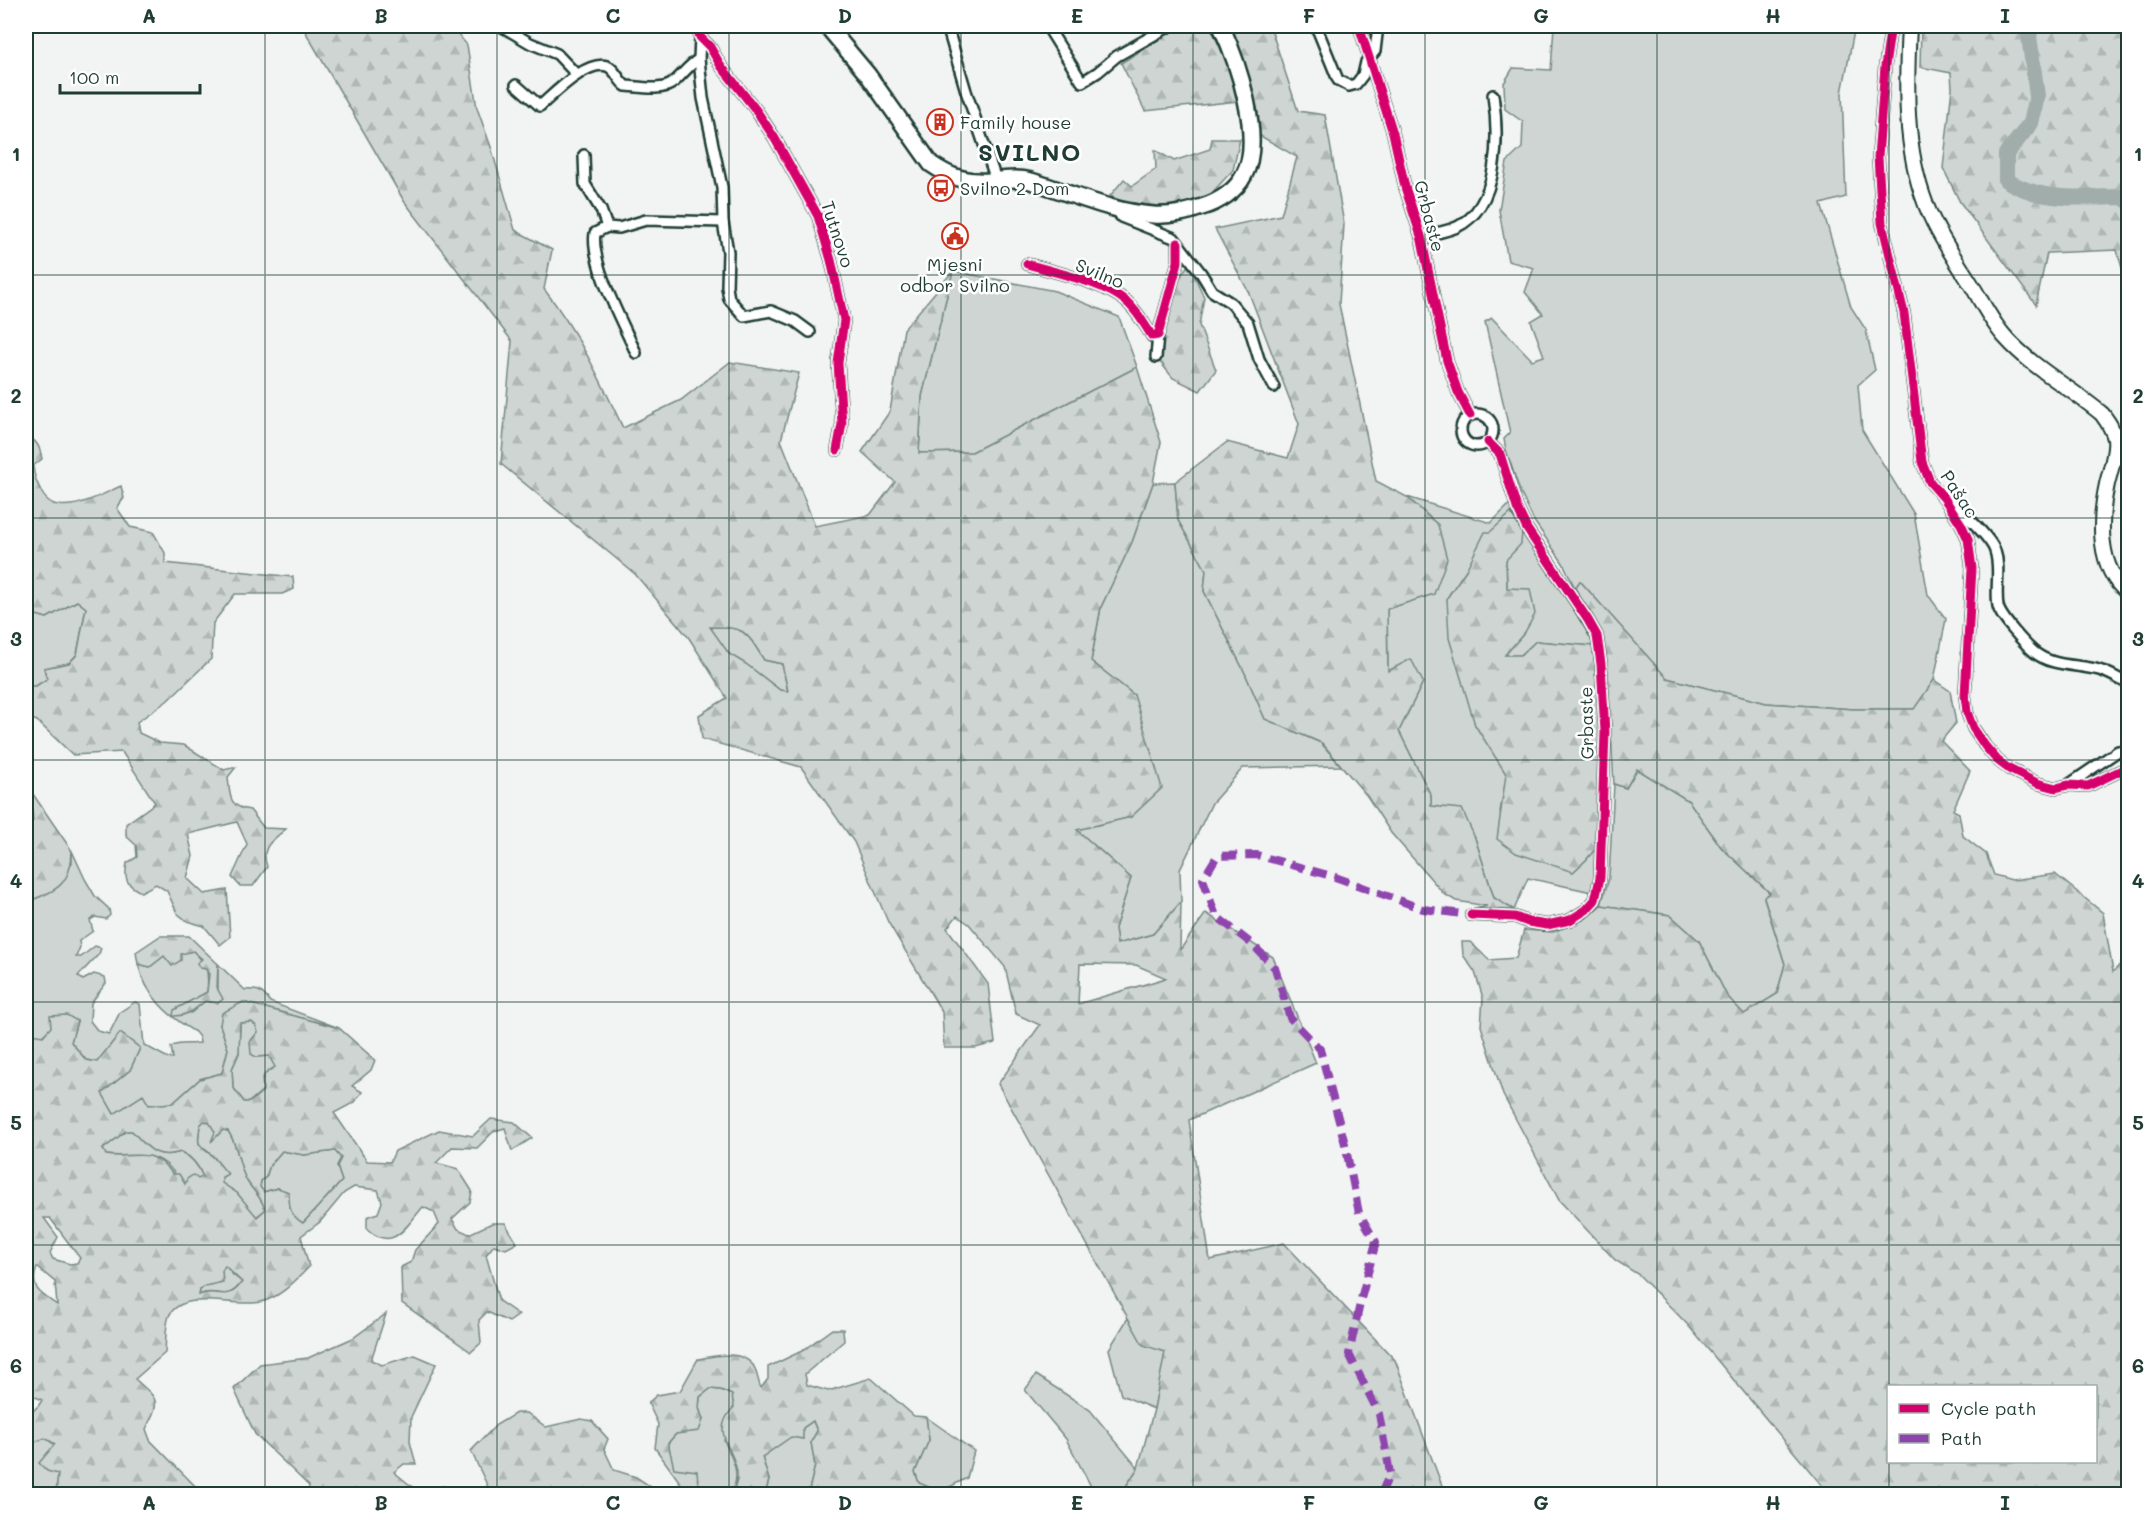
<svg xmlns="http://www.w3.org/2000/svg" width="2154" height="1520" viewBox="0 0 2154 1520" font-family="Mali,sans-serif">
<defs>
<pattern id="forest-firs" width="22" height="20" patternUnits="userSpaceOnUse" patternTransform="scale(1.5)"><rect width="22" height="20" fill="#ced5d3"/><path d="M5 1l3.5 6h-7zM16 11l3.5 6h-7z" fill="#b0b8b6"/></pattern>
</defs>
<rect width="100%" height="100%" fill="#f2f3f3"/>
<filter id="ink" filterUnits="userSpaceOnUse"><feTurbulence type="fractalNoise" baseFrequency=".0167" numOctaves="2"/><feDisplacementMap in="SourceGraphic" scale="12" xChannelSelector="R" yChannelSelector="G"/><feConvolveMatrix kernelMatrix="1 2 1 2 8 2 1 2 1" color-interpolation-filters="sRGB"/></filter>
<g filter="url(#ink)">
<!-- grass -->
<g fill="#ced5d3" stroke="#768984" stroke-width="1.5">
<polygon points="1554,26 1855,26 1842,93 1846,197 1821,204 1851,307 1866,330 1875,370 1858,385 1862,430 1914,514 1928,595 1946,619 1934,680 1915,709 1853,709 1766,703 1666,678 1580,581 1575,588 1563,563 1534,521 1521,494 1506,450 1504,439 1510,433 1485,322 1492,318 1532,360 1544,356 1531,321 1543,314 1525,292 1534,268 1508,261 1499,210 1507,162 1522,148 1523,122 1505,109 1504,83 1513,68 1551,70"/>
<polygon points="953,271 1055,291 1119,317 1137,367 972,452 919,453 922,396"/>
<polygon points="1175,482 1178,520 1206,570 1204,591 1245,673 1265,719 1321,743 1341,766 1243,768 1212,803 1180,870 1181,902 1153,934 1117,944 1115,928 1131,878 1076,829 1131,817 1134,695 1091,661 1101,607 1132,542 1153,483"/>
<polygon points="1407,497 1491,523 1511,503 1591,639 1593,646 1536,641 1521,655 1504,656 1525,632 1507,588 1506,560 1466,570 1447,598 1475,725 1507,774 1500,812 1554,865 1573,872 1586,860 1596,848 1596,880 1592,892 1528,878 1514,910 1494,898 1475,838 1431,807 1431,796 1399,731 1423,682 1388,672 1387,609 1434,594 1438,525"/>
<polygon points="77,601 86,608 77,654 69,663 44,668 47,679 36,686 26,686 26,612 47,618"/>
<path d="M709,627C745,626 746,631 764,660L782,664L788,692L780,690L746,664L729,654Z"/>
<polygon points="1637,769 1689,801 1721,847 1770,893 1764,898 1785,964 1777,994 1744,1015 1727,996 1699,941 1670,915 1601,905 1609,878 1614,784 1626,788"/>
<path d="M72,851L85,879L95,896L109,909L110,915L106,919L95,917L90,920L93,931L79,941L80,947L76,957H81L95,946L101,948L99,954L78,976L83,980L94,974L105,977L106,983L91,1003L90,1021L98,1031L109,1034L120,1012L135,1002L140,1004L144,1045L168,1058H173L171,1047C178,1042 190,1045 200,1043L199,1037L195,1032C168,1016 146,996 138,964L150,967L164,956L193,951C208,965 209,972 207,992L175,1010L191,1013L205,1001L218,1003V964L245,990C259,989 262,991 270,1002L339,1028L243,1002L220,1025L228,1049L222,1073L200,1079L173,1103L149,1105L114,1114L102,1093L130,1070L140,1048L120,1033L97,1062L86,1060L71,1042L77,1021L51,1028L42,1036L31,1034L26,1037V900L29,901L72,863Z"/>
<polygon points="252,1022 256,1026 258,1032 250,1042 256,1057 269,1056 276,1067 262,1078 263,1090 249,1102 244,1102 233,1087 232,1069 239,1053 240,1023"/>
<path d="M204,1121L209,1122L216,1132L212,1140L223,1130L228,1131C239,1146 238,1166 247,1181C253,1191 263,1198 265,1210L256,1217L237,1193L221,1183L222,1177L227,1174C222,1168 217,1160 211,1154C195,1141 198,1146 200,1125Z"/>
<path d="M126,1131H132C148,1148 156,1160 181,1152C192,1157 199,1166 203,1177L185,1184C178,1178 172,1169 166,1164C148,1150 126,1158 106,1155L103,1149Z"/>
<polygon points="282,1151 304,1155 335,1151 341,1158 337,1166 342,1181 303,1223 294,1218 278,1188 263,1192 260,1187 261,1181 266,1177 270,1165"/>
<path d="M225,1265L233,1275L242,1282C225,1305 218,1286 199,1295L200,1290L205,1286L222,1282V1270Z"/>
<polygon points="1128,1318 1143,1344 1166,1351 1154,1409 1121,1395 1109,1349"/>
<polygon points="1036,1375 1090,1410 1138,1468 1121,1494 1095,1494 1066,1439 1025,1390"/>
<path d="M710,1389L721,1390L732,1395L734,1407L724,1440C733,1462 741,1470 732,1494H698L673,1468L668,1443L676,1434L703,1420L699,1408L700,1397Z"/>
<polygon points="926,1417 974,1451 967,1478 940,1492 919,1483 915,1472 929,1440"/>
<polygon points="813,1421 817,1431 811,1442 815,1466 808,1494 765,1494 769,1480 762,1457"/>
<polygon points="45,1438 55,1445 58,1474 56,1494 26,1494 26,1445"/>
</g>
<!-- forest -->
<g fill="url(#forest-firs)" stroke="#768984" stroke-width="1.5" fill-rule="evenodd">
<path d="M302,26H451L467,45L477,108L491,147L515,230L552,250L544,289C578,332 600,379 623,428L681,400L730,362L799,373L781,440L815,526L870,515L895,482L862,452L890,411L904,329L953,271L922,396L919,453L972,452L1137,367L1161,442L1153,483L1132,542L1101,607L1091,661L1134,695L1162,788L1131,817L1077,830L1131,878L1115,928L1117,944L1153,934L1181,902L1180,950L1206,913L1273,957L1316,1063L1189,1120L1210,1260L1284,1243L1395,1360L1444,1491L1452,1494H1177L1174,1492L1172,1494H1121L1138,1468L1154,1409L1165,1352L1143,1345L998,1084L1040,1025L1016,1014L1005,967L969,924L957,916L947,928L988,984L995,1043L975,1048H944L942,1012L888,922L854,842L801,767L702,739L699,715L727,698L689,638L635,574L501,464L512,341L404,201ZM710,627C745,626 746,631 764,660L782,664L788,691L780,690L746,664L729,654ZM1080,964L1136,965L1166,978L1078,1004Z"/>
<polygon points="1181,26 1210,26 1231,71 1238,101 1145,111 1121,63"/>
<polygon points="1230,26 1270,26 1298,111 1325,115 1344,224 1339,304 1376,481 1407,497 1438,525 1447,559 1434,594 1387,609 1388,671 1411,659 1423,682 1399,731 1431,796 1431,806 1462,809 1475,838 1494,898 1514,910 1475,909 1487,906 1456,901 1444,894 1391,833 1367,796 1322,743 1265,719 1245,673 1204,591 1206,570 1178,520 1175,482 1227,442 1288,458 1299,424 1249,293 1215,229 1281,215 1297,157 1257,134 1251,81"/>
<polygon points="1921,26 2128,26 2128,290 2117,250 2047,253 2036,305 1960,202 1943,168 1952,88 1951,73 1920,67"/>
<polygon points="1212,139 1240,139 1233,170 1208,197 1168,207 1123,202 1110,196 1124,179 1132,186 1156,169 1155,150 1174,161 1210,149"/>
<path d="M1189,264L1204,297L1199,325L1216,370L1200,391L1173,378L1160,362C1165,330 1168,290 1189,264Z"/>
<path d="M26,436C37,440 40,447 42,459L33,466C34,477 37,483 42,493C57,521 100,495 121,486L124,498L117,508L130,527L153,532L165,553V563L293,577L294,589L282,594H235L213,623L211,659L167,701L137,722L139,733L160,743L184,745L224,770L236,767L228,777C230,795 228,807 250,810L264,828L286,829C272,841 260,846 267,867L253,886H240L232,877L247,844L237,822L188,834L193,856L187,878L204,894L227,890L230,937L220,945L204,926L187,921L177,913L167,891L156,884L141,892C126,885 124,879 127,863L137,857L136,845L126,836V824L155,803L122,752L73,755L37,721L26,717V686H36L47,679L44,668L69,663L77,655L86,608L77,601L47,618L26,612Z"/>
<polygon points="1511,513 1522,532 1521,544 1506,560 1507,588 1530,589 1535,614 1525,632 1505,655 1521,655 1536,641 1593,646 1600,715 1596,848 1586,860 1573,872 1516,853 1497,839 1506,774 1475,725 1449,638 1447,598 1466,570 1485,532 1490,532"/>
<path d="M1580,581L1667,678L1766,703L1853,709H1914L1934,680L1950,691L1956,723L1941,741L1970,771L1953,810L1959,813L1963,836L1986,854L1994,875L2012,880L2055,874L2103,913L2113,972L2128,956V1494H1829L1687,1324L1639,1275L1615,1260L1559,1200L1503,1095L1481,1026L1483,998L1475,972L1463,955L1462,942H1470L1489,960L1516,958L1524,930L1553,932L1585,919L1601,905L1670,915L1699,941L1727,996L1744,1014L1777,994L1785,964L1764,897L1770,893L1721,847L1689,801L1637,769L1626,788L1614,784L1607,667L1600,634L1575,588ZM1888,1386H2096V1462H1888Z"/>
<path d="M26,784L72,851C71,884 57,891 29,901L26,899V822L33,821L32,810L26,801Z"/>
<path d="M160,936H189L218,964L217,988L223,999L218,1003L205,1001C195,1009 187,1017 173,1016L174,1010L207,992L209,974L206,969L200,968L197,963L202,959L193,951L181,954V960L172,966L164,956L150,967L138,964L136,952Z"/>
<path d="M243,1002L339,1028L375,1060L371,1070L352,1086L362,1092L355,1102L334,1113L367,1161L390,1162L395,1151L439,1130L473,1136L491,1119L514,1122L532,1138L512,1151L505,1128L494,1131L477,1148L452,1147L436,1163L458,1169L472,1191L470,1202L452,1219L458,1229L469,1234L492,1223H505L517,1243L506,1249L494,1245L486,1255L499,1301L519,1315L509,1322L487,1312L479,1320L481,1343L471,1352L402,1303L401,1267L411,1262L415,1250L439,1224L434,1212L423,1207C406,1226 394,1253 367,1229V1217L378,1213L382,1202L378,1190L354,1187L344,1193L320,1222L301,1236L309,1267C295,1281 281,1297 261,1302C236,1308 183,1288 169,1316C165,1326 166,1342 165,1353L135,1379C159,1401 161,1398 146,1429L150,1440L203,1494H56L58,1474L47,1471L39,1463L55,1444L45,1438L26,1445V1418L39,1405L42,1400L36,1397L26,1401V1037L31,1034L43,1036L51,1027L50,1016L67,1015L77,1021L71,1042L86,1060L97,1062L120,1033L140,1048L130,1070L102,1093L114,1114L143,1095L149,1105L173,1103L200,1079L222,1073L228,1049L220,1025L222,1013ZM252,1022L256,1026L258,1032L250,1042L251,1054L256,1057L269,1056L275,1067C262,1075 262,1075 263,1091L250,1102H244L233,1087L232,1069L239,1053L240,1023ZM204,1121L209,1122L215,1132L211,1142L223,1130L228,1131C239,1146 238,1166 247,1181C253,1191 263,1198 265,1210L257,1217L237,1193L222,1183V1177L228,1174C222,1168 217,1160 211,1155C195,1142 198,1146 200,1125ZM126,1131H132C148,1148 156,1160 181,1152C192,1157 199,1166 203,1177L198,1179L193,1175L187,1179L185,1184L179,1174H173C150,1144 136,1160 106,1155L103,1149ZM282,1151L304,1155L335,1151L341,1158L337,1166L342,1181L303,1223C289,1215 289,1206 289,1192L278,1188L264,1192L260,1187L261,1181L266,1177L270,1165ZM44,1218H50L80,1258L77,1263L70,1264L53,1259L50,1253L58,1237ZM225,1266L242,1282C227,1304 218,1287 199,1295L200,1290L205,1286L223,1282L222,1271ZM37,1267L55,1282L57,1305C41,1294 29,1289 37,1267Z"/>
<polygon points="386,1314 371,1360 382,1365 415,1355 436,1364 411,1417 410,1442 416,1464 404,1464 394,1472 421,1494 444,1486 445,1494 308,1494 309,1486 255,1434 234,1389 260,1364 308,1358 353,1338"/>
<path d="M832,1329H843L844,1341L805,1374L807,1385L828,1391L871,1378L914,1416L926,1417L929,1440L915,1472L919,1483L940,1492L941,1494H808L815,1466L811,1442L817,1431L813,1421L803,1428V1439L791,1437L762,1457L769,1480L765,1494H732C735,1487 738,1479 737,1472C734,1447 709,1433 734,1407L732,1395L721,1390L710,1389L700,1397L699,1408L703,1420L699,1431L676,1434L668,1443L674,1468L697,1471L699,1494H685L684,1488L655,1448L658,1424L648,1403L657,1395L680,1391L698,1359C714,1356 741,1349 753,1365C757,1371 758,1382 761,1388L768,1379V1367L802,1351Z"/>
<polygon points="516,1413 527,1413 546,1427 581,1419 592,1421 608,1439 604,1449 614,1470 636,1477 662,1494 488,1494 489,1489 471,1451 496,1425"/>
</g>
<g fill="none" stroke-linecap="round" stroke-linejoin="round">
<!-- river -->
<path stroke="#a1adaa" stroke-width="16" d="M2032,26L2029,36L2037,96L2031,123L2006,154V180C2042,203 2084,197 2124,197L2128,201"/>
<defs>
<g id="minor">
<polyline points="501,26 530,43 557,54 577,75"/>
<polyline points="696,26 700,37 710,47 721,66 756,110 774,137 818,216 831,260 844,320 838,363 842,424 837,450"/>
<polyline points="947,26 966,91 996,180"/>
<polyline points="1047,26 1082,82 1098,72 1117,56 1170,26"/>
<polyline points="1316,26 1338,80 1349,86 1356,84 1363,75 1366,62 1375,51 1378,26"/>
<polyline points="1359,26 1393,133 1405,187 1421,236 1447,361 1458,392 1470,415"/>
<polyline points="1891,26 1885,66 1878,157 1882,223 1904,313 1922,462 1930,482 1944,498 1961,524 1968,539 1972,568 1965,695 1967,712 1973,728 1985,746 1997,760 2009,769 2037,783 2056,788 2068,785 2088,786 2128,767"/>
<polyline points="700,37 699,59 703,98 722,187 723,222 728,252 727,287 729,299 744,316 771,311 795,321 810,332"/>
<path d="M516,85L540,106C554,94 586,60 607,66C616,69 618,81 626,86C640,87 663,92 674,82C683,74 689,65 699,59"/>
<polyline points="584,155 585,184 601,210 607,227"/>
<polyline points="1118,211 1121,217 1174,238 1201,273 1212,291 1231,303 1248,323 1259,359 1274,387"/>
<path d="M1421,236C1433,234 1445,232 1457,227C1500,206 1499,135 1493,95"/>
<path d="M1027,264C1057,273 1103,282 1127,302C1138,312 1144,324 1152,336L1158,335L1178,262V243"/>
<path d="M636,353C623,323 590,264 595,233L607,227L619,228L646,220L723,222"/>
<polyline points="1156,357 1158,335"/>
<circle cx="1477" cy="430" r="16"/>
<path d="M1949,501C1960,509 1991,538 1995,551C2001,568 1995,588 1998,606C2000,617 2025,644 2034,652C2052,667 2077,664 2099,670C2110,673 2119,679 2128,684"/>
<polyline points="2068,785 2118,751 2122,751 2128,758"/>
<polyline points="1471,915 1515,917 1528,922 1547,925 1570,920 1586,910 1595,900 1600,878 1605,732 1601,664 1597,636 1588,620 1527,529 1517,508 1500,454 1488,442"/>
</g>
<path id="secondary" d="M1909,26C1906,86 1904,148 1926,205C1937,233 1955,259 1971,284C1982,302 1992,323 2006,338C2033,368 2071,388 2102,414C2108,422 2113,429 2115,439C2117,452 2110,471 2107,484C2099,521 2097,568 2128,593"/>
<path id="primary" d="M827,26L868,75L931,164C950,177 967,183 990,181C1005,180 1016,177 1031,181C1071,193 1111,212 1153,215C1170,216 1186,213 1202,207C1219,202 1236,191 1244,175C1264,139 1237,60 1221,26"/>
</defs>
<!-- minor casing -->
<use href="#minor" stroke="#1f3d34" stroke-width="14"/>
<!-- secondary casing -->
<use href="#secondary" stroke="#1f3d34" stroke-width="18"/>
<!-- primary casing -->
<use href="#primary" stroke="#1f3d34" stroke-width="20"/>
<!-- minor -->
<use href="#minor" stroke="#fff" stroke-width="9"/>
<!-- secondary -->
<use href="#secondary" stroke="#fff" stroke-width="14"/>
<!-- primary -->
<use href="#primary" stroke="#fff" stroke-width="15"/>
<!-- quiet -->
<polyline stroke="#8e44ad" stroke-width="8" stroke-dasharray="15 8" stroke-linecap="butt" points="1381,1494 1390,1473 1379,1414 1349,1354 1361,1299 1376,1242 1359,1213 1345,1144 1320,1049 1290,1018 1275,968 1252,944 1216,916 1203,879 1217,856 1257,855 1335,877 1423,909 1471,915"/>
<defs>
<g id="cycleway">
<polyline points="696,26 700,37 710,47 721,66 756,110 774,137 818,216 831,260 844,320 838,363 842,424 837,450"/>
<polyline points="1359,26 1393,133 1405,187 1421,236 1447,361 1458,392 1470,415"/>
<polyline points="1891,26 1885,66 1878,157 1882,223 1904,313 1922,462 1930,482 1944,498 1961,524 1968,539 1972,568 1965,695 1967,712 1973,728 1985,746 1997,760 2009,769 2037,783 2056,788 2068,785 2088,786 2128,767"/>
<path d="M1027,264C1057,273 1103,282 1127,302C1138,312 1144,324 1152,336L1158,335L1178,262V243"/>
<polyline points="1471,915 1515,917 1528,922 1547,925 1570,920 1586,910 1595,900 1600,878 1605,732 1601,664 1597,636 1588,620 1527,529 1517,508 1500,454 1488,442"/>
</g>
</defs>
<!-- cycleway casing -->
<use href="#cycleway" stroke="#fff" stroke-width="13"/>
<!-- cycleway -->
<use href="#cycleway" stroke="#d6006c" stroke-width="9"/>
</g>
</g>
<!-- grid -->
<path fill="none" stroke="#1f3d34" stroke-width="1.5" stroke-opacity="0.55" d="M265,26V1494M497,26V1494M729,26V1494M961,26V1494M1193,26V1494M1425,26V1494M1657,26V1494M1889,26V1386M26,275H2128M26,518H2128M26,760H2128M26,1002H2128M26,1245H2128M1889,1462V1494"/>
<!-- icons -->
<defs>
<symbol id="building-ring" viewBox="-11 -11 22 22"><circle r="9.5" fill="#fff" stroke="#c8321e" stroke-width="1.5"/><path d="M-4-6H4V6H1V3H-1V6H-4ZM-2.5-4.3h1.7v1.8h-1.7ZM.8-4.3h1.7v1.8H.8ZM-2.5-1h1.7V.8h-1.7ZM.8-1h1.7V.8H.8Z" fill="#c8321e"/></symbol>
<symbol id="bus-ring" viewBox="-11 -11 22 22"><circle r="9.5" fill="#fff" stroke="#c8321e" stroke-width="1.5"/><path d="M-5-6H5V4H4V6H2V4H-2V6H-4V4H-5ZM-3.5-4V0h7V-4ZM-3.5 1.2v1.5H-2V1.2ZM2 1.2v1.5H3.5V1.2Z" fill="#c8321e"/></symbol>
<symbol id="civic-ring" viewBox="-11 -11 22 22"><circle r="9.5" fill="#fff" stroke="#c8321e" stroke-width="1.5"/><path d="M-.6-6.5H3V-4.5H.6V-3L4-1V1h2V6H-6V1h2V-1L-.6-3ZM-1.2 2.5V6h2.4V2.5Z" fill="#c8321e"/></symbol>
</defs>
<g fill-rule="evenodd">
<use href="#building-ring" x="925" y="107" width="30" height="30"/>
<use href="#bus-ring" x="926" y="173" width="30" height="30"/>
<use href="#civic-ring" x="940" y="221" width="30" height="30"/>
</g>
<g text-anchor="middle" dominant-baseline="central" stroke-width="5" stroke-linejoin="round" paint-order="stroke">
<!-- poi labels -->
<g font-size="18" fill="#1f3d34" stroke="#fff" text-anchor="start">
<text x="960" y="122">Family house</text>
<text x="960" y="188">Svilno 2 Dom</text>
<text x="955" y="264" text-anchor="middle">Mjesni<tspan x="955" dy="21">odbor Svilno</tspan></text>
</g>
<!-- street labels -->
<g font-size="18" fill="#1f3d34" stroke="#fff">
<text transform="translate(1430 216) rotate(75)">Grbaste</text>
<text transform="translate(838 234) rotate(72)">Tutnovo</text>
<text transform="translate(1100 273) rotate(22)">Svilno</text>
<text transform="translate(1960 494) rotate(57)">Pašac</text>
<text transform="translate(1586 723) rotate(-91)">Grbaste</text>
</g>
<!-- district labels -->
<g font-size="24" font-weight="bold" letter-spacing="1.5" fill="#1f3d34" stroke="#fff">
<text x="1030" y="151">SVILNO</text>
</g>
</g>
<!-- margin -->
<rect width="2154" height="1520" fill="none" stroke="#fff" stroke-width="66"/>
<!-- legend -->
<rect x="1887" y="1385" width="210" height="78" fill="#ffffff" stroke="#a5b1ae" stroke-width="1.5"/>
<rect x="1899" y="1404" width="30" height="9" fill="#d6006c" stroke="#a5b1ae" stroke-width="1.5"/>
<text x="1941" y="1415" font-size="18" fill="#1f3d34">Cycle path</text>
<rect x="1899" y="1434" width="30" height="9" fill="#8e44ad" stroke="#a5b1ae" stroke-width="1.5"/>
<text x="1941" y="1445" font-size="18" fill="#1f3d34">Path</text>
<!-- scale -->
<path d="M60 84v9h140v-9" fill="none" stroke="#1f3d34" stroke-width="3"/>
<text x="69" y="84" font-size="18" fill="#1f3d34" stroke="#ffffff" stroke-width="4.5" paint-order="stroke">100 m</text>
<rect x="33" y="33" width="2088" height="1454" fill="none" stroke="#1f3d34" stroke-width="2"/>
<g font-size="20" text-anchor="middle" font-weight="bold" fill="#1f3d34">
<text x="149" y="23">A</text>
<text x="381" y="23">B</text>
<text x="613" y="23">C</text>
<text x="845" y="23">D</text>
<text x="1077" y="23">E</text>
<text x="1309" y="23">F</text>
<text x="1541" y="23">G</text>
<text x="1773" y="23">H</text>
<text x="2005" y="23">I</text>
<text x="16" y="161">1</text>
<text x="2138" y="161">1</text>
<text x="16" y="403">2</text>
<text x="2138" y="403">2</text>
<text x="16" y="646">3</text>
<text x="2138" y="646">3</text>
<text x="16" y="888">4</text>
<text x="2138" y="888">4</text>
<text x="16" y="1130">5</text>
<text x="2138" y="1130">5</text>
<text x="16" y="1373">6</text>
<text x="2138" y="1373">6</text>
<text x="149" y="1510">A</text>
<text x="381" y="1510">B</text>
<text x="613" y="1510">C</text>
<text x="845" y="1510">D</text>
<text x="1077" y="1510">E</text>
<text x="1309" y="1510">F</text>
<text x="1541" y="1510">G</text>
<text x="1773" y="1510">H</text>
<text x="2005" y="1510">I</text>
</g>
</svg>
